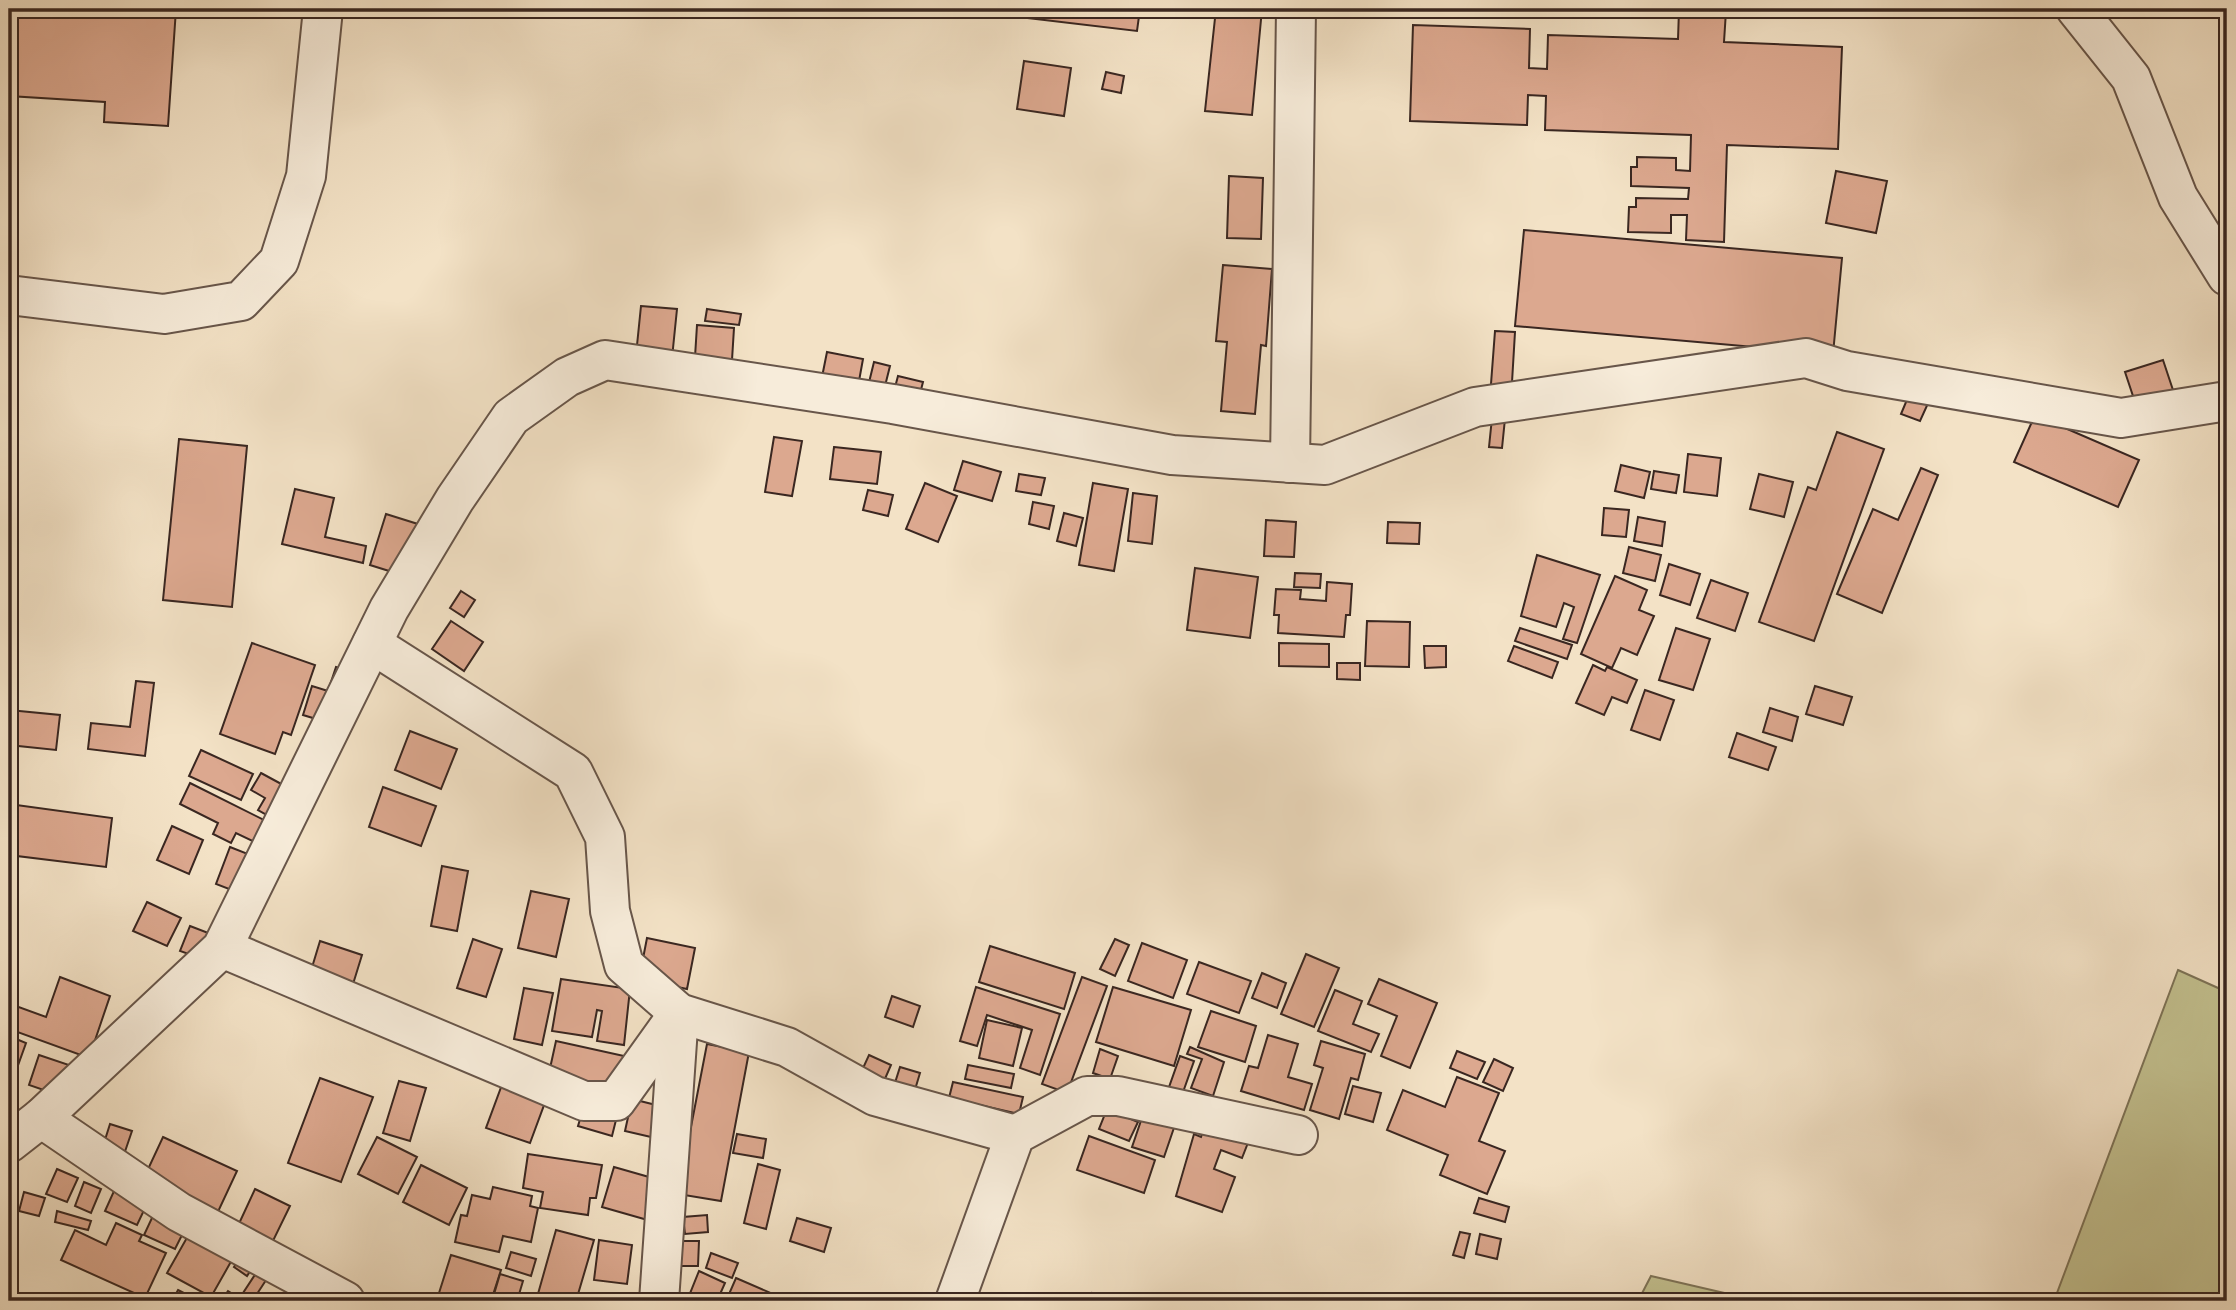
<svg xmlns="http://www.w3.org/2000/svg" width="2236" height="1310" viewBox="0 0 2236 1310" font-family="Cardo,serif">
<rect width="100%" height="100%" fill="#f3e2c6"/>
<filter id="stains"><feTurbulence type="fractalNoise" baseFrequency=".00286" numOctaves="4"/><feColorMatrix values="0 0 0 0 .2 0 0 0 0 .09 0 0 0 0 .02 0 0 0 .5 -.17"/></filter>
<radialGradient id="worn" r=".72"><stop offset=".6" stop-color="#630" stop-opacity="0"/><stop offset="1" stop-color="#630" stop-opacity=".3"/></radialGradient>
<!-- green -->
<g fill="#c3c190" stroke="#7e7458" stroke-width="2">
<polygon points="2178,970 2227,992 2227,1301 2054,1301"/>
<polygon points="1651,1276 1759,1301 1638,1301"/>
</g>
<!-- building -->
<g fill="#dca88f" stroke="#3a2721" stroke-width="2">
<polygon points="9,9 176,9 168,126 104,122 105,102 9,96"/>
<polygon points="1005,9 1140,9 1137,31 1019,17 1004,14"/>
<polygon points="1216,9 1262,9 1252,115 1205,111"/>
<polygon points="1679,10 1726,11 1724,42 1842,47 1838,149 1727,145 1724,242 1686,240 1687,215 1671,215 1671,233 1628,232 1629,207 1636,207 1636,198 1688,199 1689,188 1631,186 1631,167 1637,167 1637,157 1676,158 1676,170 1690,171 1691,135 1545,130 1546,96 1528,95 1527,125 1410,121 1413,25 1530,29 1529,68 1547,69 1548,35 1678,39"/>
<polygon points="1024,61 1071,68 1064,116 1017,109"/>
<polygon points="1106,72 1124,76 1121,93 1102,89"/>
<polygon points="1836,171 1887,181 1876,233 1826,223"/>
<polygon points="1229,176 1263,178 1261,239 1227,238"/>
<polygon points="1524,230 1842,258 1833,354 1515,326"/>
<polygon points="1223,265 1272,269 1266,346 1261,345 1255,414 1221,411 1227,342 1216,341"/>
<polygon points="641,306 677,309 672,358 636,355"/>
<polygon points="707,309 741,314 739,325 705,321"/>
<polygon points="697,325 734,328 731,376 694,373"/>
<polygon points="1495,331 1515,332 1511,399 1490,397"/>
<polygon points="827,352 863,359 853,414 816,407"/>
<polygon points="2163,360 2173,390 2135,402 2125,372"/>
<polygon points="874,362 890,366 877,418 861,415"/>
<polygon points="898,376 923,382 914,417 889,410"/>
<polygon points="1911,390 1930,399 1920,421 1901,414"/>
<polygon points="1493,408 1506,409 1502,448 1489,447"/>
<polygon points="2035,415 2139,460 2118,507 2014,462"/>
<polygon points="1837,432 1884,449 1814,641 1759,622 1808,487 1816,490"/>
<polygon points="774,437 802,441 792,496 765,492"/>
<polygon points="179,439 247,446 232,607 163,600"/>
<polygon points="834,447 881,452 877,484 830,479"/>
<polygon points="1688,454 1721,458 1717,496 1684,492"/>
<polygon points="963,461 1001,472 992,501 954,490"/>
<polygon points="1621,465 1650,472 1644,498 1615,491"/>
<polygon points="1921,468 1938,475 1882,613 1837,594 1873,509 1898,520"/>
<polygon points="1654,471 1679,475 1676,493 1651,489"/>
<polygon points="1019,474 1045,478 1041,495 1016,491"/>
<polygon points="1759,474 1793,482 1784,517 1750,509"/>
<polygon points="925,483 957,496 938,542 906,529"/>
<polygon points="1093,483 1128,489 1114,571 1079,565"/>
<polygon points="295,489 334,498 325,537 366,546 363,563 282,544"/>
<polygon points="868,490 893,495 888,516 863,510"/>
<polygon points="1133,493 1157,496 1152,544 1128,541"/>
<polygon points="1033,502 1054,506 1049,529 1029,524"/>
<polygon points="1604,508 1629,510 1626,537 1602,535"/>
<polygon points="1064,513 1083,518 1076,546 1057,541"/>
<polygon points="386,514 437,530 421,581 370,565"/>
<polygon points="1638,517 1665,522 1662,546 1634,541"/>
<polygon points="1266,520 1296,522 1294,557 1264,556"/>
<polygon points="1388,522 1420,523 1419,544 1387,543"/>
<polygon points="1629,547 1661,555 1655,581 1623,573"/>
<polygon points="1537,555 1600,575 1577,643 1563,639 1574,607 1564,603 1556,627 1521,616"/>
<polygon points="1669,564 1700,574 1690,605 1660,595"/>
<polygon points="1195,568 1258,577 1250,638 1187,630"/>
<polygon points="1295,573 1321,574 1320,588 1294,587"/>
<polygon points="1615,576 1647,590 1639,610 1654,616 1637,655 1621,648 1612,668 1581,654"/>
<polygon points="1711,580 1748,593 1735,631 1697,618"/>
<polygon points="1327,582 1352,584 1350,615 1346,615 1344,637 1278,633 1279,615 1274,615 1276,589 1301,590 1300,599 1326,601"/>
<polygon points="461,591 475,600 464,617 450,608"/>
<polygon points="451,621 483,642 464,671 432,649"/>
<polygon points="1367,621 1410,622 1409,667 1365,666"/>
<polygon points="1520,628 1572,645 1567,659 1515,641"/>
<polygon points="1676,628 1710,639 1693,690 1659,680"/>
<polygon points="252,643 315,665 291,735 283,732 275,754 220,734"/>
<polygon points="1279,643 1329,644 1329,667 1279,666"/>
<polygon points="1424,646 1446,646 1446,667 1425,668"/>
<polygon points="1514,646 1558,662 1552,678 1508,661"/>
<polygon points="1337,663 1360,663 1360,680 1337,679"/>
<polygon points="1593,665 1605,671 1607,667 1637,680 1627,703 1612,697 1604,715 1576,703"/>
<polygon points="336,667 365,676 336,725 303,715 312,686 328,691"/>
<polygon points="136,681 154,683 145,756 88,749 91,723 130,727"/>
<polygon points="1815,686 1852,697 1843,725 1806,714"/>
<polygon points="1645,690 1674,700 1660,740 1631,730"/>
<polygon points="1770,708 1798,717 1792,741 1763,732"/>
<polygon points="9,710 60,715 56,750 9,745"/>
<polygon points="410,731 457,749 441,789 395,770"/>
<polygon points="1737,733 1776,747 1768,770 1729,757"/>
<polygon points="201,750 253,774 241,800 189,776"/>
<polygon points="261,773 309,799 292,829 258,810 265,798 251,790"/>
<polygon points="190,783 284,830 273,851 236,833 231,843 213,834 218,823 180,804"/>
<polygon points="383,787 436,806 421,846 369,827"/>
<polygon points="9,804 112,818 106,867 9,855"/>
<polygon points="172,826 203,840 189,874 157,860"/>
<polygon points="230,847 268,862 255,899 216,884"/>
<polygon points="442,866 468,871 457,931 431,926"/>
<polygon points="531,891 569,899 556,957 518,948"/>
<polygon points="147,902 181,918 167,946 133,931"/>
<polygon points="190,926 224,939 214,963 180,951"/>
<polygon points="647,938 695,948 687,989 639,979"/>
<polygon points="473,939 502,949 486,997 457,988"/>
<polygon points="1115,939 1129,945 1115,976 1100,969"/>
<polygon points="320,941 362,955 345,1010 303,997"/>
<polygon points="1142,943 1187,960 1173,998 1128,981"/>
<polygon points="990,946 1075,973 1064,1009 979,982"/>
<polygon points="1306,954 1339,968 1314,1027 1281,1014"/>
<polygon points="1199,962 1251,981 1239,1013 1187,994"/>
<polygon points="1262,973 1286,983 1277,1008 1252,998"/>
<polygon points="60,977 110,996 89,1058 9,1029 16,1006 46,1017"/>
<polygon points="1082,977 1107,986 1067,1093 1042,1084"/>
<polygon points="561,979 630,989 624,1045 597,1041 602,1011 597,1010 592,1037 552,1031"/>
<polygon points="1379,979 1437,1003 1410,1068 1381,1056 1397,1016 1368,1004"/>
<polygon points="976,987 1060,1014 1040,1075 1020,1068 1032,1030 987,1015 977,1046 960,1041"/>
<polygon points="1113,987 1191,1010 1174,1066 1096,1042"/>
<polygon points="524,988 553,993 542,1045 514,1039"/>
<polygon points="1335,990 1362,1001 1353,1024 1379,1034 1371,1052 1318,1031"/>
<polygon points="892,996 920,1006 913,1027 885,1017"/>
<polygon points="1211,1011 1256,1026 1245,1062 1198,1047"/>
<polygon points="987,1020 1022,1028 1013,1066 979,1058"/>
<polygon points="1268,1035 1298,1044 1288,1077 1312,1084 1304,1110 1241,1091 1249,1066 1258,1068"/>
<polygon points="9,1036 26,1043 16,1071 9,1068"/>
<polygon points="556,1041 624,1056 616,1097 547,1082"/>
<polygon points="1321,1041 1365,1054 1358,1080 1351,1078 1339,1119 1310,1110 1323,1068 1314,1065"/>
<polygon points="707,1044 749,1052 721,1201 678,1194"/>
<polygon points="1190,1047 1224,1062 1213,1096 1191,1088 1202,1059 1187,1054"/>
<polygon points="1100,1049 1118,1056 1110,1079 1093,1073"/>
<polygon points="1457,1051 1485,1062 1477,1079 1450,1068"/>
<polygon points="39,1055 72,1066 61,1096 29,1085"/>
<polygon points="869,1055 891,1065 881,1088 858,1079"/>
<polygon points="1180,1056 1194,1061 1182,1095 1168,1090"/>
<polygon points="1494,1059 1513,1068 1503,1091 1483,1082"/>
<polygon points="968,1065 1014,1074 1011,1088 965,1079"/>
<polygon points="900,1067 920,1073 914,1093 894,1086"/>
<polygon points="1457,1077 1499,1093 1479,1141 1505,1151 1487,1194 1440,1175 1448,1155 1387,1130 1403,1090 1445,1107"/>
<polygon points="320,1078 373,1097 341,1182 288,1163"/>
<polygon points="399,1081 426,1088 410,1141 383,1133"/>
<polygon points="503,1082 547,1097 530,1143 486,1128"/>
<polygon points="953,1082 1023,1097 1019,1114 949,1098"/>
<polygon points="1353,1086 1381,1093 1373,1122 1345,1114"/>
<polygon points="632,1099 684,1112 677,1143 625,1131"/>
<polygon points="584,1106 617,1116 612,1136 578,1126"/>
<polygon points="1107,1109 1138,1122 1129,1141 1099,1129"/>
<polygon points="1145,1109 1177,1119 1164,1157 1132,1147"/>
<polygon points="1207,1120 1251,1135 1242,1158 1221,1150 1214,1169 1235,1177 1222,1212 1176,1196 1194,1134 1201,1137"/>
<polygon points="110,1124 132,1131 118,1172 97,1165"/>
<polygon points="737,1134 766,1139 763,1158 733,1153"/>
<polygon points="1089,1136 1155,1160 1144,1193 1077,1170"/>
<polygon points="163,1137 237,1171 216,1216 142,1182"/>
<polygon points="377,1137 417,1157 398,1194 358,1174"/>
<polygon points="528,1154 602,1165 596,1198 590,1198 588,1215 540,1208 543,1192 523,1188"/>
<polygon points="758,1164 780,1170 766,1229 744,1223"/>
<polygon points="421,1165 467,1188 449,1225 403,1202"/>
<polygon points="614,1167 670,1183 658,1223 602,1207"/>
<polygon points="57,1169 78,1178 67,1202 46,1194"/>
<polygon points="84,1182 101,1189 91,1213 75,1206"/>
<polygon points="493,1187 532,1196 530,1206 538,1208 531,1242 503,1236 499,1252 455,1242 461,1215 467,1216 472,1195 490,1199"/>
<polygon points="255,1189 290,1206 270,1247 236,1230"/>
<polygon points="114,1191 146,1206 137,1225 105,1211"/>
<polygon points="24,1192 45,1198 39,1216 19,1211"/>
<polygon points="1479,1198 1509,1207 1505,1222 1474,1213"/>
<polygon points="158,1205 190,1219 175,1249 144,1235"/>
<polygon points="57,1211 91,1221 88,1230 55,1222"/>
<polygon points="707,1215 708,1232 685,1234 683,1217"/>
<polygon points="797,1218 831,1228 824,1252 790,1241"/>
<polygon points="116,1223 142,1235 139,1241 166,1253 145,1298 61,1260 75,1230 106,1245"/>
<polygon points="193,1227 237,1251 211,1297 167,1273"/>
<polygon points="556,1230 594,1240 576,1301 536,1301"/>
<polygon points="1460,1232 1470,1234 1464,1258 1453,1255"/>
<polygon points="1480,1234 1501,1239 1497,1259 1476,1254"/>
<polygon points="599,1240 632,1245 627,1284 594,1280"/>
<polygon points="681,1241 699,1241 698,1266 681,1266"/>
<polygon points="245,1250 258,1259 247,1276 234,1267"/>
<polygon points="511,1252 536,1259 531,1276 506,1268"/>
<polygon points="711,1253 738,1263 732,1278 706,1268"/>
<polygon points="451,1255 501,1270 491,1301 464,1301 439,1293"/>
<polygon points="260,1267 270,1274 253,1300 243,1293"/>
<polygon points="699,1271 725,1283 717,1301 702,1301 689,1296"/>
<polygon points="500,1274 523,1281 517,1301 492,1301"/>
<polygon points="736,1278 789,1301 726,1301"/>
<polygon points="178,1290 199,1301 172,1301"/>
<polygon points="228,1291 244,1301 221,1301"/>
<polygon points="1092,1293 1115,1301 1089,1301"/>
</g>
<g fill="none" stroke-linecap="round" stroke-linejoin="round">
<defs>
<g id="minor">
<polyline points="2076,9 2131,78 2178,197 2227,276"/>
<polyline points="9,295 164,314 241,301 279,261 306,176 323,9"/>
<polyline points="1290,463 1296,9"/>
<polyline points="372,644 573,772 605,837 610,911 624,965 679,1013 787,1047 875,1096 1015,1135"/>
<polyline points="222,948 584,1101 616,1101 679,1013"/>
<polyline points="41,1118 179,1212 345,1301"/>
<polyline points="9,1143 41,1118 222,948 389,609 455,499 511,417 567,377 605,360 893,404 1172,455 1325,465 1475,407 1806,358 1847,371 2121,418 2227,401"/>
<polyline points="659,1301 679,1013"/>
<polyline points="955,1301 1015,1135 1087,1096 1118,1096 1298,1135"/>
</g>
</defs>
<!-- minor casing -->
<use href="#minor" stroke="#68564a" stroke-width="42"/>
<!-- minor -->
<use href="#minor" stroke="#f7ecda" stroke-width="38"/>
</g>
<!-- margin -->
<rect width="2236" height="1310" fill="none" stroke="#f3e2c6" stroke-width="35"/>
<rect x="10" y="10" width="2215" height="1289" fill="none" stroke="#3a2721" stroke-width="3.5"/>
<rect x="18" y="18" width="2201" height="1275" fill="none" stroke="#3a2721" stroke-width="2"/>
<rect width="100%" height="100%" filter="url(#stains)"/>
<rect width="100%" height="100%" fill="url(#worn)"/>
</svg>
